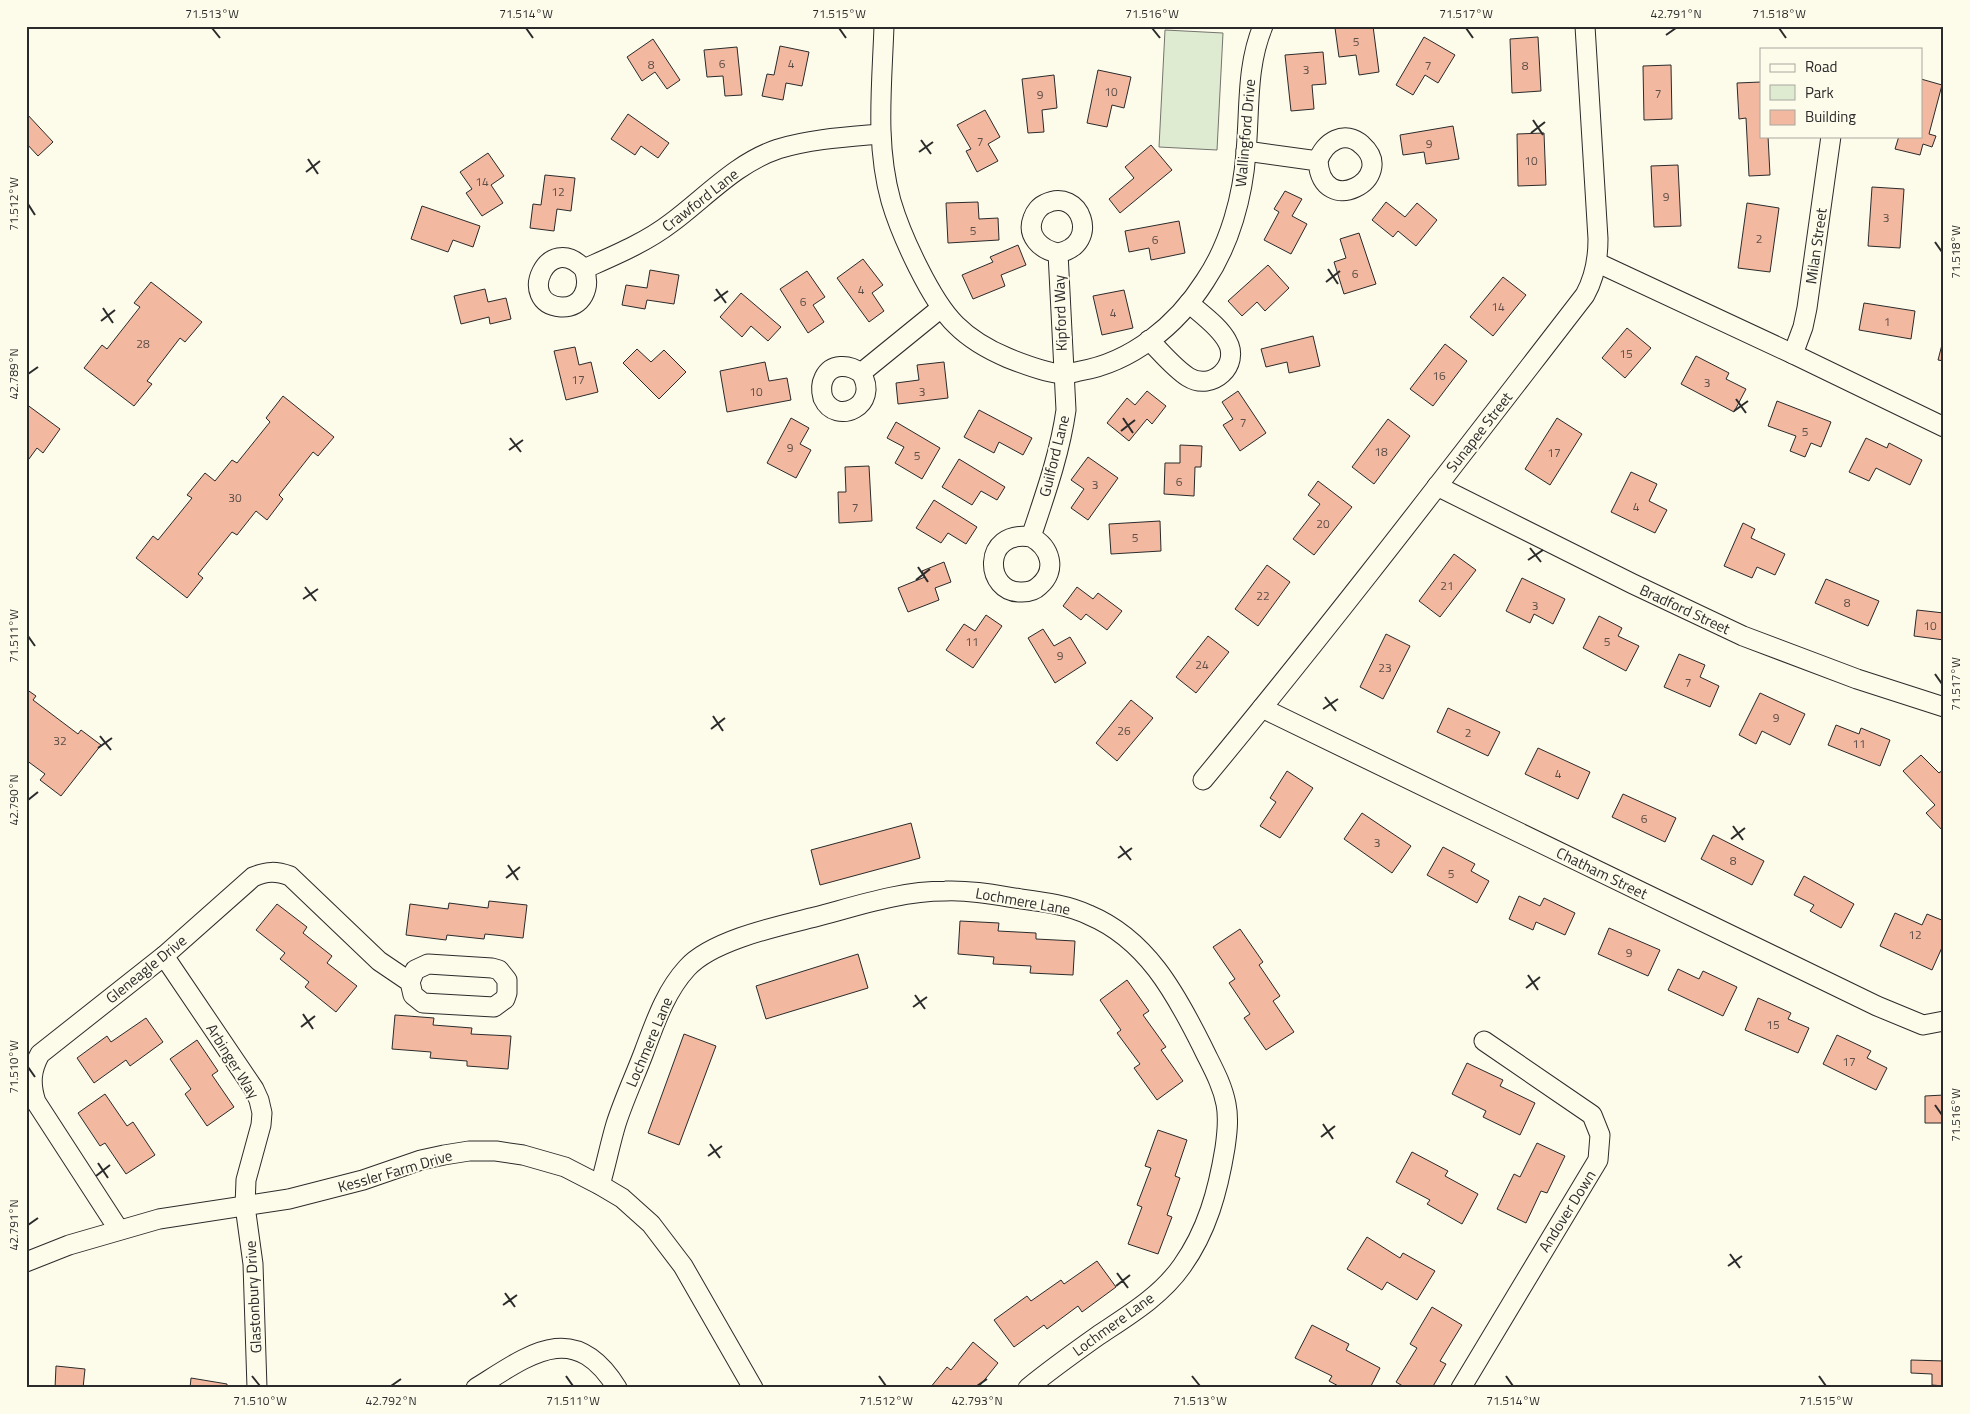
<svg xmlns="http://www.w3.org/2000/svg" width="1970" height="1414" viewBox="0 0 1970 1414" font-family="'Titillium Web',sans-serif">
<rect width="100%" height="100%" fill="#fdfbea"/>
<!-- green -->
<polygon fill="#deebd1" stroke="#74746e" points="1165,30 1223,33 1217,150 1159,147"/>
<!-- building -->
<g fill="#f2b8a0" stroke="#2b2b2b">
<polygon points="1346,26 1373,26 1379,72 1359,75 1356,55 1339,57 1335,28"/>
<polygon points="1424,37 1455,55 1438,83 1425,75 1413,95 1396,85"/>
<polygon points="1538,37 1541,91 1512,93 1510,39"/>
<polygon points="653,39 680,80 667,89 655,72 642,81 627,57"/>
<polygon points="780,46 809,52 802,86 786,83 783,100 762,96 767,74 774,75"/>
<polygon points="737,47 742,95 725,96 723,76 707,77 704,50"/>
<polygon points="1323,52 1326,84 1312,85 1314,109 1291,111 1285,55"/>
<polygon points="1671,65 1672,119 1644,120 1643,66"/>
<polygon points="1098,70 1131,77 1124,108 1112,105 1107,127 1087,123"/>
<polygon points="1054,75 1057,108 1042,110 1044,132 1028,133 1022,79"/>
<polygon points="1921,79 1942,85 1929,134 1936,136 1932,147 1923,144 1920,155 1895,149 1899,136 1921,136"/>
<polygon points="1761,82 1761,136 1768,136 1770,175 1749,176 1746,118 1739,119 1737,83"/>
<polygon points="985,110 1000,137 988,144 998,161 977,172 966,151 971,149 957,125"/>
<polygon points="26,113 53,142 38,156 26,143"/>
<polygon points="628,114 669,143 658,158 641,146 635,155 611,139"/>
<polygon points="1453,126 1459,159 1426,164 1424,152 1403,155 1400,135"/>
<polygon points="1544,133 1546,185 1518,186 1517,134"/>
<polygon points="1151,145 1172,170 1120,213 1109,199 1134,178 1125,167"/>
<polygon points="488,153 504,176 491,185 503,203 482,216 466,193 472,189 460,172"/>
<polygon points="1678,165 1681,226 1654,227 1651,166"/>
<polygon points="545,175 575,178 571,211 557,209 554,231 530,228 533,204 541,205"/>
<polygon points="1872,187 1904,189 1900,248 1868,246"/>
<polygon points="1285,191 1302,199 1292,216 1307,224 1291,254 1264,240 1279,212 1274,209"/>
<polygon points="978,202 979,219 998,218 999,240 948,243 946,203"/>
<polygon points="1386,202 1405,217 1417,203 1437,220 1416,246 1398,231 1393,237 1372,220"/>
<polygon points="1747,203 1779,208 1770,272 1738,268"/>
<polygon points="422,206 480,226 473,247 453,240 448,252 411,239"/>
<polygon points="1179,221 1185,253 1151,260 1149,248 1129,252 1125,231"/>
<polygon points="1359,233 1376,284 1344,294 1334,262 1346,258 1340,239"/>
<polygon points="1018,245 1026,265 1001,275 1005,286 973,299 962,275 993,262 990,257"/>
<polygon points="863,259 883,285 872,293 884,311 869,322 837,278"/>
<polygon points="1268,265 1289,288 1265,311 1257,302 1242,316 1228,301"/>
<polygon points="650,270 679,275 674,304 647,300 645,309 622,305 626,285 647,288"/>
<polygon points="807,271 825,297 813,305 824,322 808,333 780,289"/>
<polygon points="1503,277 1526,295 1493,336 1470,317"/>
<polygon points="151,282 202,322 185,342 180,338 147,381 152,384 134,406 84,368 102,345 107,349 140,307 134,303"/>
<polygon points="485,289 488,302 506,298 511,319 490,324 489,317 461,324 454,296"/>
<polygon points="1124,290 1133,328 1102,335 1093,296"/>
<polygon points="741,293 781,327 768,341 751,326 742,337 720,317"/>
<polygon points="1864,303 1915,311 1911,339 1859,330"/>
<polygon points="1627,328 1651,348 1625,378 1602,358"/>
<polygon points="1313,336 1320,366 1289,373 1287,362 1266,367 1261,349"/>
<polygon points="1944,337 1944,361 1938,360"/>
<polygon points="1445,344 1467,361 1433,406 1410,389"/>
<polygon points="575,347 579,365 591,362 598,392 566,400 554,351"/>
<polygon points="637,349 651,362 664,350 686,372 659,399 623,363"/>
<polygon points="1696,356 1729,373 1726,379 1746,389 1734,412 1681,384"/>
<polygon points="765,362 769,381 787,378 791,400 727,412 720,371"/>
<polygon points="944,362 948,398 898,404 896,383 919,380 917,365"/>
<polygon points="1147,391 1166,406 1152,424 1147,419 1129,441 1107,423 1127,398 1135,405"/>
<polygon points="1238,391 1266,433 1240,451 1223,425 1233,419 1222,402"/>
<polygon points="283,396 334,437 318,456 313,452 279,495 283,499 267,520 256,511 237,535 232,532 198,574 203,578 187,598 136,558 153,536 158,540 192,498 187,495 205,473 215,481 232,460 237,463 270,422 266,418"/>
<polygon points="1777,401 1831,422 1821,447 1811,443 1805,457 1790,451 1796,436 1768,426"/>
<polygon points="26,404 60,429 43,453 37,448 26,463"/>
<polygon points="979,410 1032,438 1023,455 999,442 994,453 964,437"/>
<polygon points="791,418 809,428 800,444 811,450 796,478 767,463"/>
<polygon points="1557,418 1582,434 1550,485 1525,469"/>
<polygon points="1388,419 1410,436 1374,484 1352,467"/>
<polygon points="896,422 940,448 922,479 895,463 904,447 887,438"/>
<polygon points="1866,438 1887,448 1889,443 1922,460 1910,485 1876,468 1869,481 1849,472"/>
<polygon points="1180,445 1202,446 1201,467 1195,467 1194,496 1164,494 1165,463 1180,463"/>
<polygon points="1088,457 1118,478 1088,520 1071,508 1084,489 1071,480"/>
<polygon points="959,459 1005,487 997,500 981,491 972,505 942,487"/>
<polygon points="869,466 872,521 839,523 838,492 846,492 845,467"/>
<polygon points="1631,472 1657,484 1649,501 1667,510 1655,533 1611,512"/>
<polygon points="1318,481 1352,507 1314,555 1293,539 1320,504 1308,495"/>
<polygon points="934,500 977,527 966,544 948,533 941,543 916,528"/>
<polygon points="1160,521 1161,551 1111,554 1109,524"/>
<polygon points="1743,523 1755,529 1751,538 1785,554 1775,575 1757,567 1752,578 1724,566"/>
<polygon points="1454,554 1476,570 1440,617 1419,601"/>
<polygon points="944,562 951,582 935,588 939,600 908,612 898,588 925,577 922,571"/>
<polygon points="1267,565 1290,582 1258,626 1235,609"/>
<polygon points="1522,578 1565,599 1553,624 1534,614 1530,623 1506,611"/>
<polygon points="1826,579 1879,601 1868,626 1815,603"/>
<polygon points="1077,587 1093,599 1098,593 1122,611 1107,630 1086,614 1081,620 1063,606"/>
<polygon points="1917,610 1944,613 1944,640 1914,636"/>
<polygon points="986,615 1002,626 973,668 946,650 964,624 975,631"/>
<polygon points="1599,616 1622,628 1618,636 1639,646 1626,671 1583,648"/>
<polygon points="1043,629 1054,646 1070,637 1086,663 1055,683 1028,638"/>
<polygon points="1386,634 1410,646 1383,699 1360,687"/>
<polygon points="1208,636 1229,652 1196,693 1176,677"/>
<polygon points="1679,654 1705,665 1700,677 1719,686 1710,707 1664,687"/>
<polygon points="26,689 36,696 33,700 78,734 81,730 101,745 61,796 40,780 45,774 26,760"/>
<polygon points="1760,693 1805,714 1790,745 1762,731 1756,744 1739,735"/>
<polygon points="1131,700 1153,718 1117,761 1096,743"/>
<polygon points="1448,708 1500,732 1488,756 1437,732"/>
<polygon points="1836,725 1859,734 1861,728 1890,740 1880,766 1828,745"/>
<polygon points="1538,748 1590,772 1578,799 1525,774"/>
<polygon points="1921,755 1939,773 1944,769 1943,831 1926,813 1935,805 1903,771"/>
<polygon points="1287,771 1313,788 1280,838 1260,826 1276,802 1270,798"/>
<polygon points="1623,794 1676,818 1665,842 1612,817"/>
<polygon points="1362,813 1411,846 1392,873 1344,839"/>
<polygon points="911,823 920,858 820,885 811,850"/>
<polygon points="1713,835 1764,861 1752,885 1701,859"/>
<polygon points="1443,847 1475,864 1471,871 1489,881 1477,903 1427,875"/>
<polygon points="1804,876 1854,904 1841,928 1810,911 1814,905 1794,895"/>
<polygon points="1519,896 1540,906 1544,898 1575,913 1565,935 1536,922 1533,930 1509,919"/>
<polygon points="489,901 527,905 523,938 485,934 484,939 447,935 446,940 406,935 410,904 448,909 449,903 488,908"/>
<polygon points="277,904 307,927 303,933 332,956 327,963 357,986 336,1012 305,987 309,982 280,959 285,953 256,930"/>
<polygon points="1895,913 1922,925 1927,914 1944,921 1944,943 1932,970 1880,946"/>
<polygon points="960,921 999,923 998,931 1036,933 1036,939 1075,941 1073,975 1030,973 1031,966 993,964 994,957 958,954"/>
<polygon points="1609,928 1660,950 1648,976 1598,954"/>
<polygon points="1240,929 1263,962 1259,965 1280,996 1273,1001 1294,1032 1266,1050 1244,1018 1250,1014 1229,983 1235,979 1213,947"/>
<polygon points="858,954 868,988 766,1019 756,986"/>
<polygon points="1678,969 1699,979 1703,971 1737,987 1723,1016 1668,990"/>
<polygon points="1127,980 1149,1011 1143,1015 1166,1047 1161,1050 1183,1081 1157,1100 1134,1068 1140,1064 1117,1033 1121,1030 1100,1000"/>
<polygon points="1758,998 1791,1013 1788,1019 1809,1028 1798,1053 1745,1030"/>
<polygon points="395,1015 434,1018 433,1025 472,1028 471,1034 511,1036 508,1069 467,1066 467,1061 430,1058 431,1052 392,1049"/>
<polygon points="146,1018 163,1042 130,1066 126,1060 94,1083 77,1058 107,1036 111,1042"/>
<polygon points="684,1034 716,1046 679,1145 648,1133"/>
<polygon points="1837,1035 1871,1051 1867,1058 1887,1068 1876,1090 1823,1064"/>
<polygon points="197,1040 218,1071 212,1075 234,1107 207,1126 185,1094 191,1089 170,1059"/>
<polygon points="1467,1063 1503,1080 1500,1086 1535,1103 1520,1135 1483,1117 1486,1111 1452,1094"/>
<polygon points="105,1094 127,1126 133,1122 155,1155 126,1174 105,1143 100,1146 78,1113"/>
<polygon points="1944,1095 1944,1123 1925,1123 1925,1096"/>
<polygon points="1158,1130 1187,1140 1175,1176 1180,1178 1167,1215 1172,1217 1158,1254 1128,1244 1142,1207 1137,1205 1151,1168 1145,1166"/>
<polygon points="1537,1143 1565,1156 1547,1193 1541,1191 1526,1223 1497,1209 1514,1174 1520,1177"/>
<polygon points="1412,1152 1448,1171 1445,1176 1478,1194 1462,1224 1427,1204 1430,1200 1396,1182"/>
<polygon points="1367,1237 1400,1258 1403,1253 1435,1271 1417,1300 1387,1282 1382,1290 1347,1269"/>
<polygon points="1097,1261 1116,1287 1082,1312 1078,1306 1047,1329 1044,1325 1014,1347 994,1320 1027,1296 1031,1301 1061,1280 1064,1284"/>
<polygon points="1432,1307 1462,1325 1440,1361 1446,1364 1432,1388 1406,1388 1396,1382 1417,1348 1410,1344"/>
<polygon points="1312,1325 1349,1344 1346,1350 1380,1368 1370,1388 1342,1388 1329,1381 1332,1376 1295,1358"/>
<polygon points="973,1342 998,1363 978,1388 930,1388 947,1367 951,1370"/>
<polygon points="1911,1360 1944,1361 1944,1386 1932,1385 1932,1374 1911,1373"/>
<polygon points="56,1366 85,1369 83,1388 55,1388"/>
<polygon points="191,1378 227,1384 227,1388 190,1388"/>
</g>
<g fill="none" stroke-linecap="round" stroke-linejoin="round">
<defs>
<g id="street">
<path d="M884,26C882,85 875,144 891,201C901,235 931,301 956,325C971,340 989,350 1008,358C1023,364 1046,373 1063,374C1068,374 1075,372 1080,371C1132,362 1177,325 1205,281C1230,244 1243,196 1246,152C1250,109 1246,67 1263,26"/>
<path d="M1246,151L1318,161C1322,220 1399,178 1362,145C1345,129 1324,142 1318,161"/>
<polyline points="1598,263 1793,354 1944,427"/>
<path d="M584,269C591,287 583,308 561,307C515,303 548,230 584,269C613,256 645,243 671,223C706,197 736,163 778,149C811,139 846,137 880,134"/>
<path d="M1149,340C1161,352 1174,368 1188,377C1212,392 1241,365 1227,341C1219,326 1201,314 1189,303"/>
<polyline points="1793,354 1803,327 1807,308 1831,136"/>
<path d="M861,373C849,364 831,363 824,378C821,384 821,391 823,398C836,427 881,405 861,373L941,308"/>
<polyline points="1437,486 1633,584 1743,636 1857,679 1944,707"/>
<path d="M1031,537C1050,547 1058,570 1039,586C1035,590 1028,592 1022,592C984,594 981,529 1031,537C1045,495 1060,453 1066,410L1058,253C1102,244 1080,186 1045,204C1040,206 1035,212 1033,218C1026,236 1041,250 1058,253"/>
<polyline points="1262,708 1877,1006 1923,1025 1944,1021"/>
<path d="M1203,780C1334,622 1459,458 1585,295C1595,277 1598,260 1598,239L1585,26"/>
<polyline points="164,956 254,1089 259,1100 262,1113 261,1125 246,1180 245,1206 253,1264 257,1388"/>
<path d="M600,1185C606,1165 610,1144 616,1124C624,1099 635,1076 644,1052C655,1023 665,992 687,968C712,940 779,926 815,917C857,906 901,891 945,891C971,890 996,895 1021,899C1044,902 1068,905 1089,915C1146,939 1175,992 1202,1046C1211,1065 1222,1083 1226,1104C1229,1119 1227,1134 1225,1148C1218,1191 1207,1231 1182,1266C1161,1296 1129,1315 1099,1335C1075,1352 1051,1369 1028,1388"/>
<path d="M119,1230L36,1102C30,1084 31,1070 40,1054L164,956L253,877C267,871 276,871 290,876L379,961L410,982L413,995L423,1003L494,1007L505,999L507,993V980L499,970L492,968L428,964L415,970L410,982"/>
<polyline points="26,1262 69,1245 159,1219 289,1199 363,1180 421,1160 444,1155 469,1151 496,1151 523,1155 565,1167 600,1185 622,1198 651,1224 683,1266 753,1388"/>
<path d="M476,1388C529,1355 574,1318 617,1388"/>
<polyline points="1461,1388 1598,1160 1600,1135 1592,1115 1484,1041"/>
</g>
</defs>
<!-- street casing -->
<use href="#street" stroke="#2b2b2b" stroke-width="21"/>
<!-- street -->
<use href="#street" stroke="#fdfbea" stroke-width="19"/>
</g>
<!-- ticks -->
<path fill="none" stroke="#2b2b2b" stroke-width="2" d="M212,28L220,38M526,28L533,38M839,28L846,38M1152,28L1160,38M1466,28L1473,38M1779,28L1786,38M1666,35L1676,28M1533,120L1543,135M1531,133L1545,122M921,140L931,154M919,152L933,142M308,159L318,174M306,172L320,161M28,204L35,215M1935,242L1942,252M1328,269L1338,284M1326,282L1340,271M716,289L726,303M714,301L728,291M103,308L113,323M101,321L115,310M28,374L38,367M1736,399L1746,413M1734,411L1748,401M1123,418L1133,433M1121,431L1135,420M510,438L521,452M509,450L523,440M1530,548L1541,562M1528,560L1543,550M918,567L928,582M916,580L930,569M305,587L316,601M303,599L318,589M28,636L35,646M1935,674L1942,684M1325,697L1336,711M1323,709L1338,699M713,716L723,731M711,729L725,718M100,736L111,750M98,748L112,738M28,800L38,792M1733,826L1743,840M1731,839L1745,828M1120,846L1131,860M1118,858L1132,848M508,865L518,880M506,878L520,867M1528,975L1538,990M1526,988L1540,977M915,995L925,1009M913,1007L927,997M303,1014L313,1029M301,1027L315,1016M28,1067L35,1077M1935,1105L1942,1115M1323,1124L1333,1139M1321,1137L1335,1126M710,1144L720,1158M708,1156L722,1146M98,1163L108,1178M96,1176L110,1165M28,1225L38,1218M1730,1254L1740,1268M1728,1266L1742,1256M1117,1273L1128,1288M1116,1286L1130,1275M505,1293L515,1307M503,1305L517,1295M252,1376L260,1386M566,1376L573,1386M879,1376L886,1386M1192,1376L1200,1386M1506,1376L1513,1386M1819,1376L1826,1386M391,1386L401,1379M977,1386L987,1379"/>
<g text-anchor="middle" dominant-baseline="central" stroke-width="4" stroke-linejoin="round" paint-order="stroke">
<!-- number labels -->
<g font-size="12" fill="#5d4e48">
<text x="1356" y="41">5</text>
<text x="722" y="63">6</text>
<text x="791" y="63">4</text>
<text x="651" y="64">8</text>
<text x="1428" y="65">7</text>
<text x="1525" y="65">8</text>
<text x="1306" y="69">3</text>
<text x="1111" y="91">10</text>
<text x="1658" y="93">7</text>
<text x="1040" y="94">9</text>
<text x="980" y="141">7</text>
<text x="1429" y="143">9</text>
<text x="1531" y="160">10</text>
<text x="482" y="181">14</text>
<text x="558" y="191">12</text>
<text x="1666" y="196">9</text>
<text x="1886" y="217">3</text>
<text x="973" y="230">5</text>
<text x="1759" y="238">2</text>
<text x="1155" y="239">6</text>
<text x="1355" y="273">6</text>
<text x="861" y="289">4</text>
<text x="803" y="301">6</text>
<text x="1498" y="306">14</text>
<text x="1113" y="312">4</text>
<text x="1887" y="321">1</text>
<text x="143" y="343">28</text>
<text x="1626" y="353">15</text>
<text x="1439" y="375">16</text>
<text x="578" y="379">17</text>
<text x="1707" y="382">3</text>
<text x="756" y="391">10</text>
<text x="922" y="391">3</text>
<text x="1243" y="422">7</text>
<text x="1805" y="431">5</text>
<text x="790" y="447">9</text>
<text x="1381" y="451">18</text>
<text x="1554" y="452">17</text>
<text x="917" y="455">5</text>
<text x="1179" y="481">6</text>
<text x="1095" y="484">3</text>
<text x="235" y="497">30</text>
<text x="1636" y="506">4</text>
<text x="855" y="507">7</text>
<text x="1323" y="523">20</text>
<text x="1135" y="537">5</text>
<text x="1447" y="585">21</text>
<text x="1263" y="595">22</text>
<text x="1847" y="602">8</text>
<text x="1535" y="605">3</text>
<text x="1930" y="625">10</text>
<text x="972" y="641">11</text>
<text x="1607" y="641">5</text>
<text x="1060" y="655">9</text>
<text x="1202" y="664">24</text>
<text x="1385" y="667">23</text>
<text x="1688" y="682">7</text>
<text x="1776" y="717">9</text>
<text x="1124" y="730">26</text>
<text x="1468" y="732">2</text>
<text x="60" y="740">32</text>
<text x="1859" y="743">11</text>
<text x="1558" y="773">4</text>
<text x="1644" y="818">6</text>
<text x="1377" y="842">3</text>
<text x="1733" y="860">8</text>
<text x="1451" y="873">5</text>
<text x="1915" y="934">12</text>
<text x="1629" y="952">9</text>
<text x="1773" y="1024">15</text>
<text x="1849" y="1061">17</text>
</g>
<!-- street labels -->
<g font-size="15" fill="#2b2b2b" stroke="#fdfbea">
<text transform="translate(1245 133) rotate(-85)">Wallingford Drive</text>
<text transform="translate(700 200) rotate(-38)">Crawford Lane</text>
<text transform="translate(1816 246) rotate(-82)">Milan Street</text>
<text transform="translate(1060 313) rotate(-92)">Kipford Way</text>
<text transform="translate(1479 432) rotate(-52)">Sunapee Street</text>
<text transform="translate(1054 456) rotate(-76)">Guilford Lane</text>
<text transform="translate(1685 609) rotate(25)">Bradford Street</text>
<text transform="translate(1602 873) rotate(26)">Chatham Street</text>
<text transform="translate(1023 901) rotate(10)">Lochmere Lane</text>
<text transform="translate(146 969) rotate(-39)">Gleneagle Drive</text>
<text transform="translate(649 1042) rotate(-67)">Lochmere Lane</text>
<text transform="translate(233 1061) rotate(58)">Arbinger Way</text>
<text transform="translate(395 1171) rotate(-16)">Kessler Farm Drive</text>
<text transform="translate(1567 1211) rotate(-58)">Andover Down</text>
<text transform="translate(253 1297) rotate(-93)">Glastonbury Drive</text>
<text transform="translate(1113 1324) rotate(-36)">Lochmere Lane</text>
</g>
</g>
<!-- border -->
<rect width="1970" height="1414" fill="none" stroke="#fdfbea" stroke-width="55"/>
<!-- legend -->
<rect x="1760" y="48" width="162" height="90" fill="#fdfbea" stroke="#a9a89e"/>
<rect x="1770" y="64" width="25" height="8" fill="#fdfbea" stroke="#a9a89e"/>
<text x="1805" y="72" font-size="15" fill="#2b2b2b">Road</text>
<rect x="1770" y="85" width="25" height="15" fill="#deebd1" stroke="#a9a89e"/>
<text x="1805" y="98" font-size="15" fill="#2b2b2b">Park</text>
<rect x="1770" y="110" width="25" height="15" fill="#f2b8a0" stroke="#a9a89e"/>
<text x="1805" y="122" font-size="15" fill="#2b2b2b">Building</text>
<rect x="28" y="28" width="1914" height="1358" fill="none" stroke="#2b2b2b" stroke-width="2"/>
<g font-size="12" text-anchor="middle" fill="#2b2b2b">
<text x="212" y="18">71.513°W</text>
<text x="526" y="18">71.514°W</text>
<text x="839" y="18">71.515°W</text>
<text x="1152" y="18">71.516°W</text>
<text x="1466" y="18">71.517°W</text>
<text x="1676" y="18">42.791°N</text>
<text x="1779" y="18">71.518°W</text>
<text transform="translate(14 204) rotate(-90)" y="4">71.512°W</text>
<text transform="translate(1956 252) rotate(-90)" y="4">71.518°W</text>
<text transform="translate(14 374) rotate(-90)" y="4">42.789°N</text>
<text transform="translate(14 636) rotate(-90)" y="4">71.511°W</text>
<text transform="translate(1956 684) rotate(-90)" y="4">71.517°W</text>
<text transform="translate(14 800) rotate(-90)" y="4">42.790°N</text>
<text transform="translate(14 1067) rotate(-90)" y="4">71.510°W</text>
<text transform="translate(1956 1115) rotate(-90)" y="4">71.516°W</text>
<text transform="translate(14 1225) rotate(-90)" y="4">42.791°N</text>
<text x="260" y="1405">71.510°W</text>
<text x="391" y="1405">42.792°N</text>
<text x="573" y="1405">71.511°W</text>
<text x="886" y="1405">71.512°W</text>
<text x="977" y="1405">42.793°N</text>
<text x="1200" y="1405">71.513°W</text>
<text x="1513" y="1405">71.514°W</text>
<text x="1826" y="1405">71.515°W</text>
</g>
</svg>
